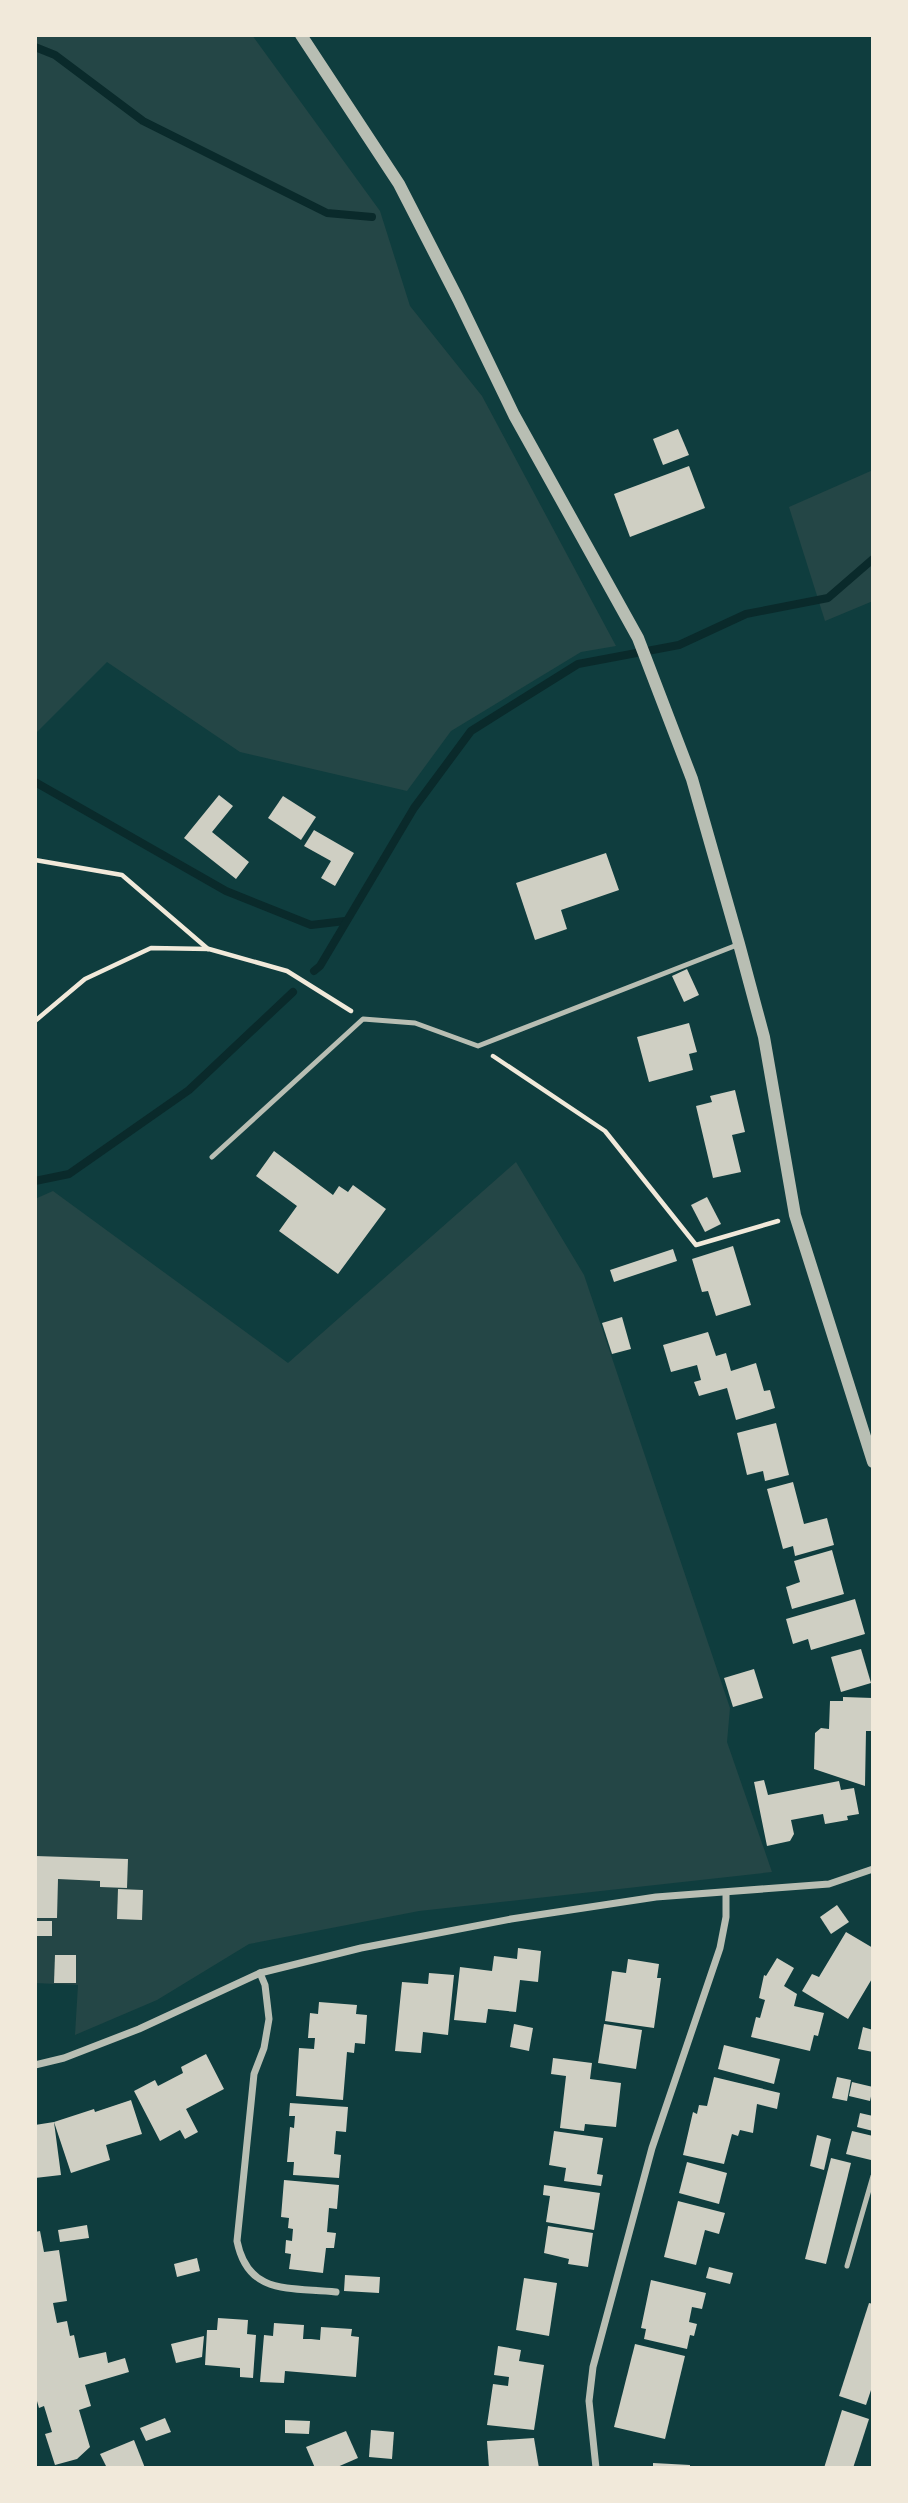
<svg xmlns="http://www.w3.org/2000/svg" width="908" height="2503" viewBox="0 0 908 2503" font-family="Overpass,sans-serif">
<rect width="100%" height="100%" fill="#0f3d3e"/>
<!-- green -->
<g fill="#244646">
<polygon points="35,35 252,35 380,211 410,306 482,396 616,646 581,652 451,731 407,791 240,752 107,662 35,734"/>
<polygon points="873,470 873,601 825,621 789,507"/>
<polygon points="516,1162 584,1275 730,1708 727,1742 772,1872 419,1911 249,1944 157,2000 75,2035 78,1985 35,1983 35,1199 53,1191 288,1363"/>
</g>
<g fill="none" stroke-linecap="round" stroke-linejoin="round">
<!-- stream -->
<g stroke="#0a2a2b" stroke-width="8">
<polyline points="35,47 55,55 143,121 327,213 372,217"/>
<polyline points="35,782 226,891 311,925 345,921"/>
<polyline points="314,971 320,966 414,808 471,731 578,664 679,645 746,614 828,598 873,559"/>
<polyline points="35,1181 69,1174 189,1090 293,992"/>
</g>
</g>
<!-- building -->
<g fill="#cfcfc3">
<polygon points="678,429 689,455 663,465 653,439"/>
<polygon points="689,466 705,508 630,537 614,494"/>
<polygon points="219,795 233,806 212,832 249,862 236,879 184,838"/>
<polygon points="283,796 316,817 301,840 268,818"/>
<polygon points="314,830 354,853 335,886 321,878 331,861 304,846"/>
<polygon points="606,853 619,890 561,910 567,929 535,940 516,883"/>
<polygon points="687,969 699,995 684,1002 672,976"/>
<polygon points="689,1023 697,1052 689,1054 693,1070 649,1082 637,1037"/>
<polygon points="735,1090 745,1132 732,1135 741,1172 713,1178 696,1106 712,1102 710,1096"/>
<polygon points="274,1151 333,1195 339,1186 348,1192 353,1185 386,1209 338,1274 279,1231 297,1206 256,1176"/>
<polygon points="707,1197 721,1224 705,1232 691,1205"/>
<polygon points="733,1246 751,1305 716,1316 708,1291 702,1292 692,1259"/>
<polygon points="673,1249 677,1261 614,1282 610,1270"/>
<polygon points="622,1317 631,1349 612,1354 602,1323"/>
<polygon points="708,1332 716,1356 726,1353 731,1371 756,1363 764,1391 770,1390 775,1408 736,1420 727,1388 699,1396 694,1382 701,1380 697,1365 671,1372 663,1345"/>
<polygon points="776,1423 789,1475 765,1481 763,1471 747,1475 737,1433"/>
<polygon points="793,1482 804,1524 827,1518 834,1545 795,1556 793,1546 783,1549 767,1489"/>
<polygon points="832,1550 844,1594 792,1609 786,1587 800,1582 794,1561"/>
<polygon points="855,1599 865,1634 811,1650 808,1639 793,1644 786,1619"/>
<polygon points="861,1649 871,1683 841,1692 831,1657"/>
<polygon points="754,1669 763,1698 733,1707 724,1678"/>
<polygon points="843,1697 873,1698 873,1731 866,1731 865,1786 814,1769 815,1733 821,1728 829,1729 830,1701 843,1701"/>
<polygon points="764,1780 768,1795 839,1781 841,1790 854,1788 859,1814 847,1816 848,1820 825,1824 823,1814 791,1820 794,1834 790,1841 767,1846 754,1782"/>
<polygon points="35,1856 128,1859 127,1888 100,1887 100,1881 58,1879 57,1918 35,1918"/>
<polygon points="118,1889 143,1890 142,1920 117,1919"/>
<polygon points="837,1905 849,1922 831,1934 820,1917"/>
<polygon points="37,1921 52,1921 52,1936 36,1936"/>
<polygon points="846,1932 873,1948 873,1977 848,2019 802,1991 812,1974 819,1977"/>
<polygon points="518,1948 541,1951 538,1982 520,1980 516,2012 488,2009 486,2023 454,2020 460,1967 492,1971 494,1956 517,1959"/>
<polygon points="55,1955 76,1955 76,1983 54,1983"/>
<polygon points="777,1958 794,1968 784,1986 797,1994 794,2006 824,2013 818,2036 814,2035 810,2051 751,2037 756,2017 760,2018 765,2000 759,1998 764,1975 766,1976"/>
<polygon points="628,1959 659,1964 657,1978 661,1978 654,2028 605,2021 612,1971 626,1973"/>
<polygon points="429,1973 454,1975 448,2035 423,2032 421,2053 395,2051 402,1982 428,1984"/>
<polygon points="319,2002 357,2005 356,2014 367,2015 365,2044 355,2043 354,2053 347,2052 343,2100 296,2096 299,2048 314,2049 315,2038 308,2038 310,2013 318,2014"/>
<polygon points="514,2024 533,2028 529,2051 510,2047"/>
<polygon points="604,2024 642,2030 636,2069 598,2063"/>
<polygon points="863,2027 873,2030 873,2052 858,2049"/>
<polygon points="724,2045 780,2059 774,2084 718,2069"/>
<polygon points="206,2054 224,2089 186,2109 198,2132 185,2139 180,2130 160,2141 134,2091 155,2080 158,2086 183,2073 181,2067"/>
<polygon points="553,2058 592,2063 590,2079 621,2083 616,2127 585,2124 584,2131 560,2128 566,2076 551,2074"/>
<polygon points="714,2077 780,2093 777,2109 757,2104 753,2133 740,2130 738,2136 732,2134 724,2164 683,2155 693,2112 697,2114 699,2105 707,2106"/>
<polygon points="837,2077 851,2080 847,2101 832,2098"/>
<polygon points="852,2082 873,2087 870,2101 849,2096"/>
<polygon points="131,2100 142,2134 106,2145 110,2160 71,2173 54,2122 61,2175 35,2178 35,2125 54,2122 94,2109 95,2112"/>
<polygon points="290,2103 348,2107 346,2132 336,2131 334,2154 341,2155 339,2178 293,2175 294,2162 287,2162 290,2127 294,2128 295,2116 289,2116"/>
<polygon points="860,2113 873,2116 873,2131 857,2127"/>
<polygon points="554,2131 603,2138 597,2174 603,2175 601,2186 564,2181 566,2168 549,2165"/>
<polygon points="852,2131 873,2136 871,2160 846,2154"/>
<polygon points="817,2135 831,2139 824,2170 810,2166"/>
<polygon points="831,2158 851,2163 826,2264 805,2259"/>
<polygon points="687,2162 727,2173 719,2204 679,2193"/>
<polygon points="284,2180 339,2185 337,2209 329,2208 327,2232 336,2233 334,2248 326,2248 323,2273 289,2269 291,2254 285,2253 286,2240 292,2241 293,2229 288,2228 289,2218 281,2217"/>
<polygon points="544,2185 600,2193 594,2230 546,2222 550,2196 543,2195"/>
<polygon points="678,2201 725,2213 719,2234 705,2230 696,2265 664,2257"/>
<polygon points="87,2225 89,2238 60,2242 58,2230"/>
<polygon points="548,2226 593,2233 588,2267 568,2264 569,2259 544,2253"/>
<polygon points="40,2231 44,2252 59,2250 67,2301 53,2303 57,2323 67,2321 70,2336 74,2335 79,2358 106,2352 108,2363 125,2358 129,2372 85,2385 91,2406 79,2410 90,2447 77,2459 55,2465 45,2434 52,2432 44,2406 39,2408 35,2394 35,2232"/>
<polygon points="197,2258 200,2271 177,2277 174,2264"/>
<polygon points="709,2267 733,2273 730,2284 706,2278"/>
<polygon points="345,2275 380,2277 379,2293 344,2291"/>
<polygon points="524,2278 557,2283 549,2336 516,2330"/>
<polygon points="651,2280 706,2293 702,2309 692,2307 689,2322 697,2324 694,2336 690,2335 687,2349 644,2339 646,2329 641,2328"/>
<polygon points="869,2303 873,2304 873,2384 866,2405 839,2396"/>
<polygon points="218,2318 248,2320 247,2334 256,2335 253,2378 240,2377 240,2368 205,2365 207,2330 217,2330"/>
<polygon points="274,2323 304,2325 303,2339 311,2339 320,2340 321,2327 352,2329 351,2336 359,2337 356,2377 285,2371 284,2383 260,2382 264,2335 273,2336"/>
<polygon points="204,2336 202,2357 176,2363 171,2344"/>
<polygon points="635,2344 685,2356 665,2439 614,2427"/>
<polygon points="498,2346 521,2350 519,2361 544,2365 534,2430 487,2425 493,2384 508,2386 509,2377 494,2375"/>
<polygon points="842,2410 869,2419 859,2450 853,2468 824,2468"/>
<polygon points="165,2418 171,2432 146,2441 140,2428"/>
<polygon points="285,2420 310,2421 309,2434 285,2433"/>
<polygon points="371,2430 394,2432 392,2459 369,2457"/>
<polygon points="346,2431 358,2458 335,2468 315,2468 306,2447"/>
<polygon points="534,2438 539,2468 489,2468 487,2441"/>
<polygon points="134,2440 145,2468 107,2468 100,2454"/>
<polygon points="653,2463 690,2465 690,2468 653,2468"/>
</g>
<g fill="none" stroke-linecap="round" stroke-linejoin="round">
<!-- path -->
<g stroke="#f1e9da" stroke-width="4.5">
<polyline points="35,860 122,875 208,949"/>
<polyline points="35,1021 85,979 151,948 209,949 287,971 351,1011"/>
<polyline points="493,1056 605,1131 696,1245 778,1221"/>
</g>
<!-- service -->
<g stroke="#b8beb3" stroke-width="5">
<polyline points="212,1157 363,1019 415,1023 478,1046 737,945"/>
<polyline points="847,2266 873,2176"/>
</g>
<!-- minor -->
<g stroke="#b8beb3" stroke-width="7">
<path d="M260,1973L265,1985L269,2019L264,2048L254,2074L237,2241C248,2296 290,2287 336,2292"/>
<polyline points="35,2065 64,2058 139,2029 260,1973 361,1948 511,1919 656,1897 829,1884 873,1869"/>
<polyline points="596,2468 589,2401 593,2367 652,2148 720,1948 726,1917 726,1893"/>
</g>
<!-- tertiary -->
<polyline stroke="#b8beb3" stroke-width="12" points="301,35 399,184 458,299 514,415 638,638 692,779 739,944 764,1037 795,1215 873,1462"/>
</g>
<!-- border -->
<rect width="908" height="2503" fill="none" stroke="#f1e9da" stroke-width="74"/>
</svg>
